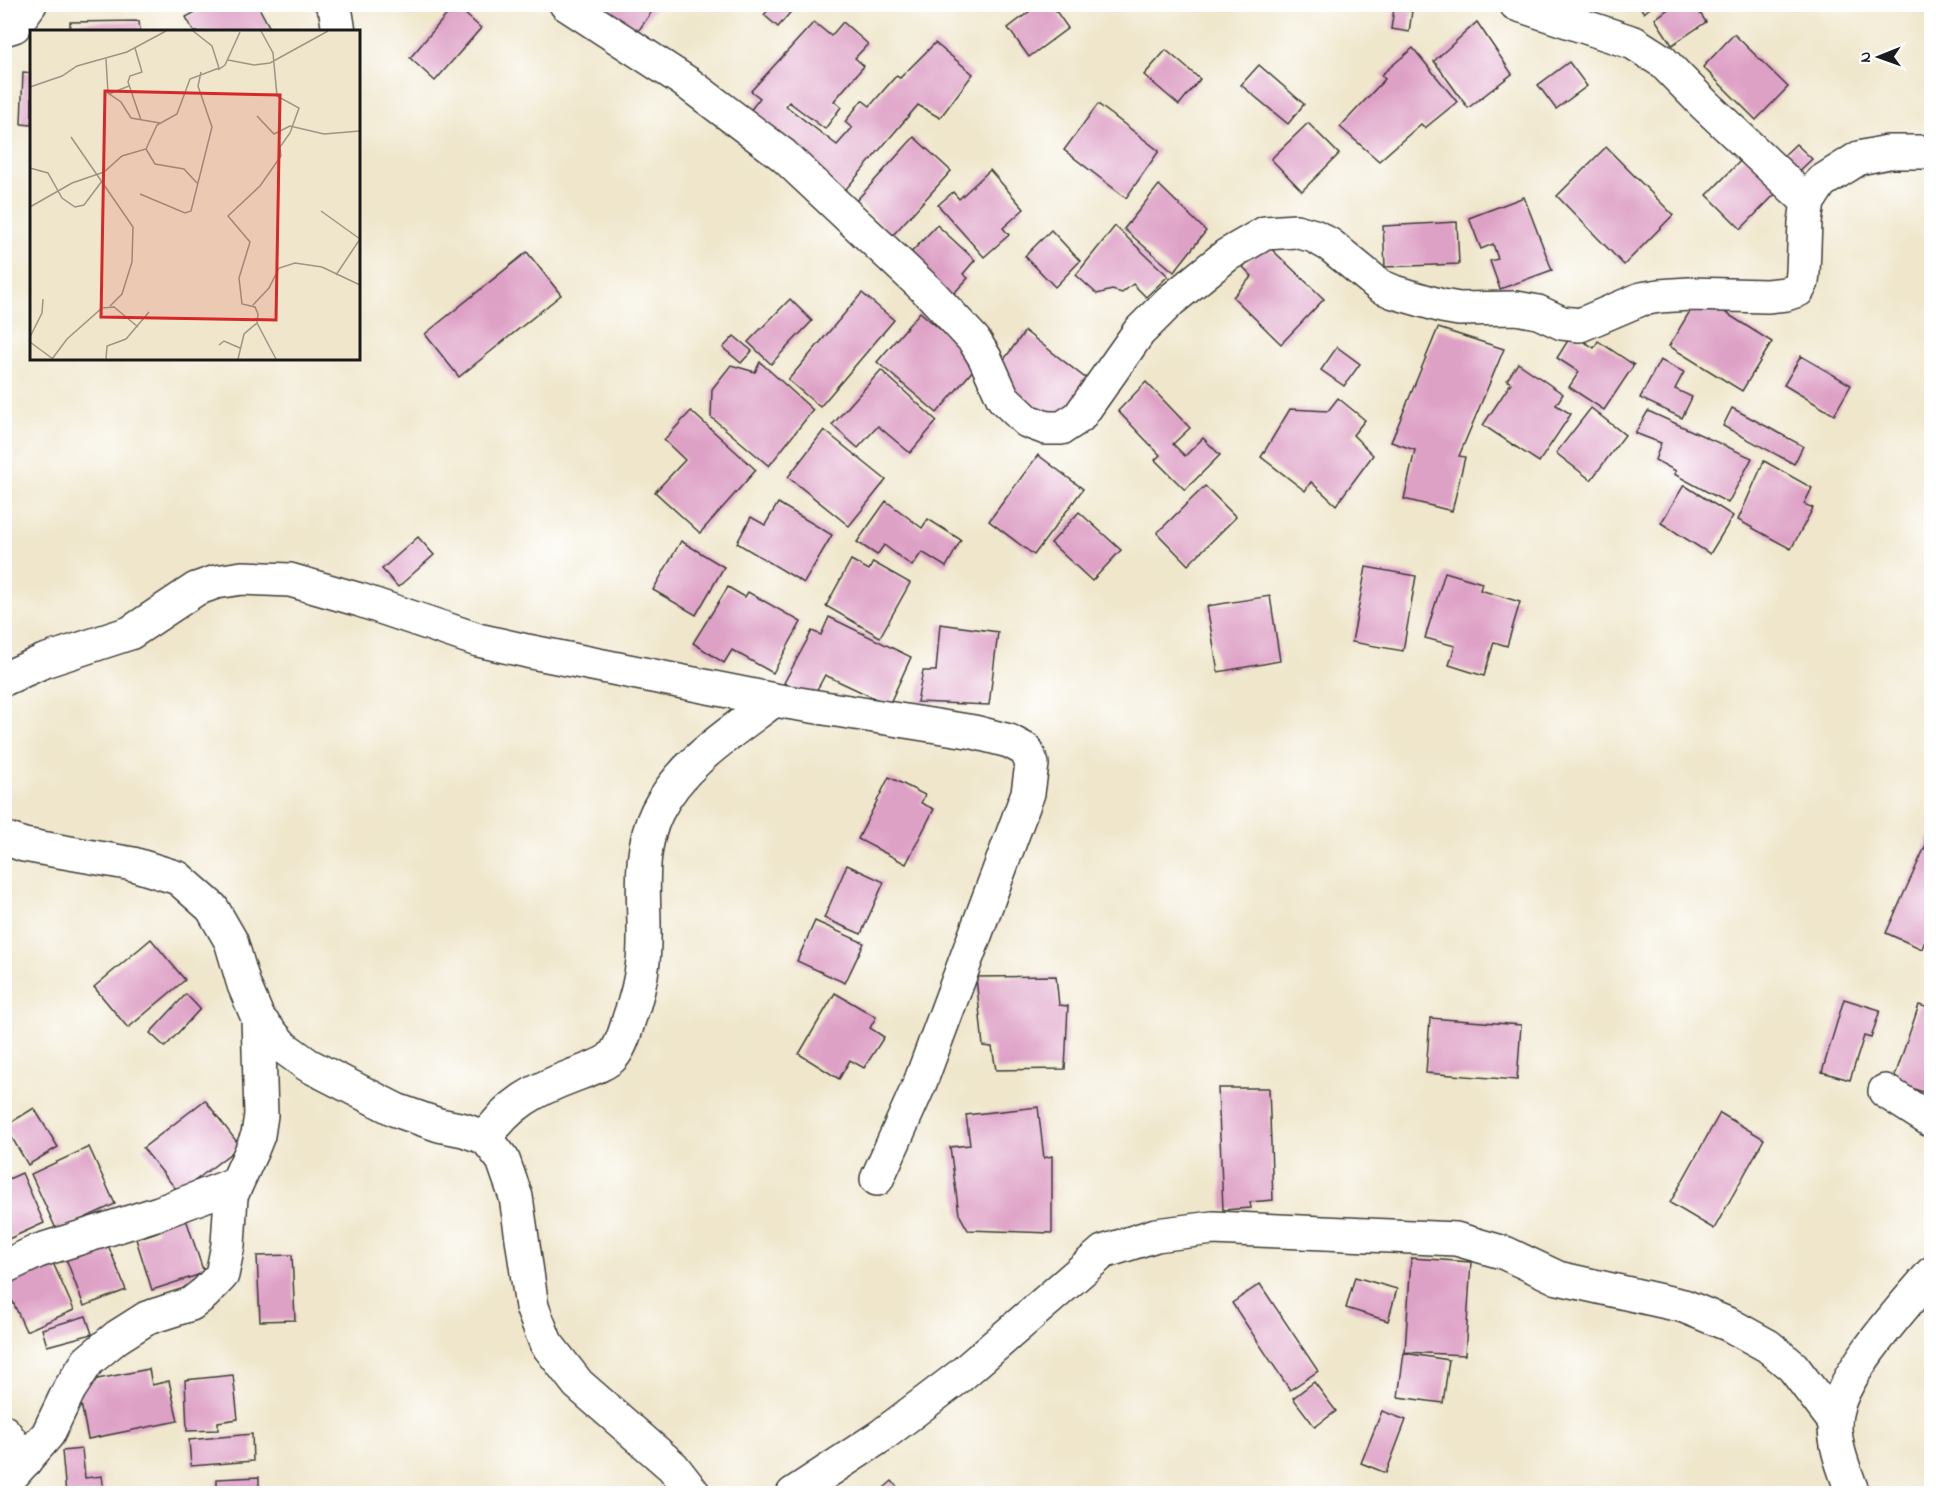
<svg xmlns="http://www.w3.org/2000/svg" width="1936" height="1498" viewBox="0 0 1936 1498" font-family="'Indie Flower',sans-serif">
<rect width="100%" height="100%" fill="#fff"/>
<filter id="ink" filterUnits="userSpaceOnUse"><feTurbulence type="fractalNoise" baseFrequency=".0167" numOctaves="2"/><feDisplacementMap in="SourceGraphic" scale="12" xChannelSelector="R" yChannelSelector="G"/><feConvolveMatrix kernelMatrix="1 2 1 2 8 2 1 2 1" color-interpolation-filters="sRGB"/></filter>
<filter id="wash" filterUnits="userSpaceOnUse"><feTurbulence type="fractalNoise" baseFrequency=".008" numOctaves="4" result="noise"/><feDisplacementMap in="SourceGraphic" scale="24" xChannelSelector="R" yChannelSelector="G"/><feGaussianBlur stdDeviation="1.35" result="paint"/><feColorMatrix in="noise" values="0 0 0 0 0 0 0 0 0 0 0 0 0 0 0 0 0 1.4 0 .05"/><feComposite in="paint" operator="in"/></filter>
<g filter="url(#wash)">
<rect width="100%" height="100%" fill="#efe6cb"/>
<g id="blocks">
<!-- building -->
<g fill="#dea1c6">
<polygon points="210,4 257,4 272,32 194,32 186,17"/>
<polygon points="598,4 657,4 637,33"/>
<polygon points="773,4 790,4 794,8 778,27 764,15"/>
<polygon points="1039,4 1051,4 1068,28 1029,57 1008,28"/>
<polygon points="1638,4 1655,4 1644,13"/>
<polygon points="1675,4 1694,4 1706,22 1672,45 1655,19"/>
<polygon points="455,5 481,28 435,81 410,58"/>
<polygon points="1394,9 1412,11 1409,32 1391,29"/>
<polygon points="139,21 140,32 70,32 70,22"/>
<polygon points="814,22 831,36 843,22 868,44 855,58 864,66 834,101 841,107 825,129 789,102 786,106 837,145 852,128 845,122 862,100 870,106 896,76 900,78 935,43 973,74 940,118 918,105 840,196 746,116 760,98 751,91"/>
<polygon points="1477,22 1512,74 1468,108 1434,61"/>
<polygon points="1734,34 1788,87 1756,120 1703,67"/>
<polygon points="1413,48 1457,102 1425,128 1421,124 1379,161 1340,127 1385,79 1381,75"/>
<polygon points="1166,50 1200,79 1179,105 1144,75"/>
<polygon points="1569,62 1587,86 1556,109 1538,85"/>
<polygon points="1259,65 1304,104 1288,124 1241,85"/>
<polygon points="23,72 32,73 32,125 21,124"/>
<polygon points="1098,104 1159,151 1126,198 1064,150"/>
<polygon points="1308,123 1339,154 1302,191 1271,159"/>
<polygon points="914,137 951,171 893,235 856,201"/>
<polygon points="1796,144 1812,159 1794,176 1778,161"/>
<polygon points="1606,147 1673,215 1624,265 1557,196"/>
<polygon points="1746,155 1780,189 1741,229 1707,195"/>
<polygon points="990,170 1024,209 1003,228 1009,235 984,257 938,205 953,192 959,199"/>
<polygon points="1159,185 1206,231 1174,272 1124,229"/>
<polygon points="1524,197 1552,270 1500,289 1490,261 1498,259 1493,244 1481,249 1469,218"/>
<polygon points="1457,222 1459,264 1385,267 1383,226"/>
<polygon points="937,225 975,260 963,274 968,278 946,302 903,261"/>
<polygon points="1115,226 1168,276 1146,297 1133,284 1122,293 1112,290 1097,294 1076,275"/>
<polygon points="1051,230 1080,261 1055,287 1025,256"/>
<polygon points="1265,243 1324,299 1281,344 1233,297 1252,276 1243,267"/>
<polygon points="527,252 561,295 459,377 425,334"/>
<polygon points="862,293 894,320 820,407 788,380"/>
<polygon points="1699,296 1772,342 1742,391 1669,346"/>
<polygon points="790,299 812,321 771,364 748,342"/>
<polygon points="920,312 979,363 937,413 877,362"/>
<polygon points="1438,328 1504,349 1459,456 1465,457 1452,511 1404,499 1415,450 1391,442"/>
<polygon points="1025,331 1089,381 1055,425 994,373"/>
<polygon points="1572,334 1594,348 1598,341 1634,365 1604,410 1569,387 1579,372 1557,358"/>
<polygon points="734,336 752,351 741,363 723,348"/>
<polygon points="1337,347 1360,364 1344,386 1321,370"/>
<polygon points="1801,356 1851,385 1834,415 1784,385"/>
<polygon points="1660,360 1684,372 1675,389 1692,397 1682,418 1640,398"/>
<polygon points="760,362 813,410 769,466 711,417 712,389 731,365 755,372"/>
<polygon points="1518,363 1563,394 1556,405 1571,414 1539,462 1483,425 1511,383 1507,380"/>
<polygon points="881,370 937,421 910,453 878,426 858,448 832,425"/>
<polygon points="1146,382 1190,428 1173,444 1185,456 1203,438 1220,455 1185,490 1155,460 1160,455 1118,411"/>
<polygon points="1338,398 1365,420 1353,435 1373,455 1336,505 1311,482 1305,491 1261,457 1290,409 1328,411"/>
<polygon points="1591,408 1625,435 1591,480 1556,453"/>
<polygon points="1732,408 1803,446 1794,464 1723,426"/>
<polygon points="691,411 756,470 700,533 655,492 685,460 664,440"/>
<polygon points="1648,411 1752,458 1728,503 1674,474 1676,471 1655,460 1661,443 1635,433"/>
<polygon points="824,430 886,480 849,526 788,477"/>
<polygon points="1038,455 1083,489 1034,555 989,521"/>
<polygon points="1764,461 1812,488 1804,504 1813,508 1791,549 1738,520"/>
<polygon points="1684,485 1733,516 1710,554 1661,523"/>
<polygon points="1205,486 1236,517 1188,565 1157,533"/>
<polygon points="886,501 922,528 928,519 961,540 946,567 922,552 912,566 884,545 877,555 857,542"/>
<polygon points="778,503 832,535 804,583 737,543 751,517 765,525"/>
<polygon points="1079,512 1121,550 1092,581 1051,543"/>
<polygon points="418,537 434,555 398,587 382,569"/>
<polygon points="681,541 724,567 696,615 653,590"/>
<polygon points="851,560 869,570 873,562 910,583 880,637 826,606"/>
<polygon points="1366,567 1416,576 1403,651 1352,642"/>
<polygon points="1445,572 1482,583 1480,590 1520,602 1507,646 1494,642 1484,676 1449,665 1455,646 1425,638"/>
<polygon points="728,587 745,597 748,592 801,622 773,673 732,650 724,663 693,643"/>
<polygon points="1270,596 1280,661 1218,672 1207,606"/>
<polygon points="829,617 911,657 889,705 825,675 812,699 784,683 812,631 821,635"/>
<polygon points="940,624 998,632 989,705 917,702 923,671 936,671"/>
<polygon points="4,629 6,629 7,654 4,654"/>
<polygon points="889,777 925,795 921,803 934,809 906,864 858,839"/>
<polygon points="1929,838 1932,840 1932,944 1925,941 1922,949 1886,933"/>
<polygon points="847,865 884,882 861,934 824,918"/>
<polygon points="815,921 864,943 845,983 797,961"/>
<polygon points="151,939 185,980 128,1028 94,987"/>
<polygon points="1056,976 1059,1005 1068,1006 1065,1069 996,1070 992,1047 983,1046 976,977"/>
<polygon points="835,993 876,1017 870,1028 884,1037 864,1068 850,1060 839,1079 799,1054"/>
<polygon points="186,994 200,1009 165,1047 150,1033"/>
<polygon points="1844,999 1880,1010 1871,1038 1864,1036 1850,1080 1822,1072"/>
<polygon points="1919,1005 1932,1009 1932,1095 1893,1082"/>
<polygon points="1430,1018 1521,1025 1517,1080 1426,1073"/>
<polygon points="1218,1088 1269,1088 1273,1200 1250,1202 1251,1208 1223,1210"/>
<polygon points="205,1100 240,1146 179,1193 143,1148"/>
<polygon points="1038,1107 1044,1158 1052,1156 1052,1233 968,1230 959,1214 950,1147 970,1145 966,1115"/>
<polygon points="34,1108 58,1147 28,1165 5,1126"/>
<polygon points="1720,1113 1764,1139 1714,1229 1670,1203"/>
<polygon points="89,1147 115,1204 57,1231 31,1174"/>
<polygon points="22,1173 44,1223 4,1241 4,1181"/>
<polygon points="184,1213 204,1273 152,1290 136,1239 157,1232 155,1223"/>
<polygon points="106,1240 126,1290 84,1306 65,1256"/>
<polygon points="292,1255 295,1320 260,1321 257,1256"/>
<polygon points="50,1256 74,1310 26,1331 4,1282"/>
<polygon points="1411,1258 1471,1262 1465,1355 1405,1352"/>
<polygon points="1355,1277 1397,1289 1388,1321 1346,1308"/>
<polygon points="1260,1284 1318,1371 1290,1390 1232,1303"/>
<polygon points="86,1316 92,1334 47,1346 42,1329"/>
<polygon points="1404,1353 1449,1360 1443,1403 1398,1397"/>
<polygon points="149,1369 152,1385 169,1381 178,1421 88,1439 77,1383"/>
<polygon points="233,1375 238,1419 218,1422 218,1430 187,1431 185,1380"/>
<polygon points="1314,1382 1336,1411 1315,1427 1293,1398"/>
<polygon points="1382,1411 1406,1420 1386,1473 1361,1463"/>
<polygon points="252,1434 253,1461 191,1466 189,1440"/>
<polygon points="82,1449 85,1478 102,1476 104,1494 66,1494 62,1451"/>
<polygon points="259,1477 259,1494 217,1494 217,1479"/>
<polygon points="892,1481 903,1494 877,1494"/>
</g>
</g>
</g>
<g filter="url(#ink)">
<use href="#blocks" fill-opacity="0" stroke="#3c3a36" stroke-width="1.5"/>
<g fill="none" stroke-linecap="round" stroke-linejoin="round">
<defs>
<g id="minor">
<polyline points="332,4 335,7 339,32"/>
<polyline points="566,4 686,82 783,155 932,295 974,340 985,358 1003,398 1027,421 1046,428 1062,428 1079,417 1139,332 1170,301 1227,255 1265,233 1296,231 1314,236 1330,245 1380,286 1394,292 1442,306 1459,309 1516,308 1538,312 1562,323 1580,325 1641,299 1659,296 1689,294 1767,296 1786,294 1798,290 1802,282 1803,272 1805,222 1808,202 1821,182 1859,158 1888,152 1932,152"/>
<polyline points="1516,4 1634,43 1662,61 1704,104 1808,202"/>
<polyline points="4,29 14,26 30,4"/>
<polyline points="4,679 44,661 130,633 196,589 216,582 242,578 290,580 360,600 478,640 527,651 774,700 974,732 1009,741 1026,750 1032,764 1028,793 920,1083 877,1179"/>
<polyline points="4,838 24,845 133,864 178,878 212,908 231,941 244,985 258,1018 283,1047 308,1065 396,1110 439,1125 464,1130 486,1138 503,1160 516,1197 532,1307 546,1343 578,1384 673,1467 694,1494"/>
<polyline points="1885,1091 1932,1121"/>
<path d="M486,1138C508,1104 535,1090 572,1076C582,1072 607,1064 613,1056C621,1047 626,1030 629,1019C636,1000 641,980 643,961C648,912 634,859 657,812C681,763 732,732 774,700"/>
<polyline points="4,1267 38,1251 159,1213 235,1184"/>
<polyline points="4,1432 25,1461"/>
<polyline points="4,1479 14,1473 48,1434 69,1390 88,1361 117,1337 147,1318 191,1304 205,1293 222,1275 228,1245 231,1196 252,1150 258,1135 261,1115 258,1018"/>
<polyline points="793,1494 881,1436 960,1376 1103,1252 1156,1235 1213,1228 1456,1239 1505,1253 1558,1278 1684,1306 1730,1325 1768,1346 1793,1367 1835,1422"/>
<path d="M1853,1494C1845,1471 1834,1447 1835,1422C1836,1379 1904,1306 1932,1273"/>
</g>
</defs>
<!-- minor casing -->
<use href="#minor" stroke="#3c3a36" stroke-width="36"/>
<!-- minor -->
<use href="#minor" stroke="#fff" stroke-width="33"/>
</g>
</g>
<!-- overview -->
<g transform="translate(30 30)">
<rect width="330" height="330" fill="#efe6cb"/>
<path fill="none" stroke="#9b9585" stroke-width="1.5" d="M105,18L112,42L100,46L98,52L111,90M76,29L78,63L91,72L101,88L130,93M198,30L224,35L240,33L298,1M188,40L195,35L210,2M0,57L32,46L47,36L97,22L136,1M79,64L99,56M227,86L244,104L260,96L294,104L330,101M41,107L103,197L102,232L92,264L80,276M116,119L125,134L154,139L167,153M0,138L18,143L32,168L45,177L54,175L72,151M110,164L155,183L161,181L182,97L168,56L171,42M0,177L42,153L74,142L92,126L116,119L127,95L147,84L160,49L189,38L182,16L163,1M291,181L330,209M306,245L330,209M223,275L239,258L249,238L265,233L292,237L330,255M227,293L246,329M0,307L12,283L13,269M0,312L23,329M189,315L194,311L210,318M22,329L37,309L72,278L84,277L108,297M76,329L77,316L96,309L119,282M208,329L214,304L227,293L228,284L225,277L212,274L209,248L220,212L198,186L230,156L251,126L250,117L260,103L269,78L247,66L243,23L231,1"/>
<path fill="#d62828" fill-opacity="0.15" stroke="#d62828" stroke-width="3" d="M75,61L250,65L246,290L71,287Z"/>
<rect width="330" height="330" fill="none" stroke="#1c1c1c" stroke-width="3"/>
</g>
<!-- margin -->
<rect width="1936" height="1498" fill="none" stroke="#fff" stroke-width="24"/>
<!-- north arrow -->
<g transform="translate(1879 57) rotate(269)" stroke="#ffffff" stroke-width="4.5" paint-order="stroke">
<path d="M0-4.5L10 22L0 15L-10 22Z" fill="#1c1c1c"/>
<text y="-9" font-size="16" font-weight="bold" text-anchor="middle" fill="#1c1c1c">N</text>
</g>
</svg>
